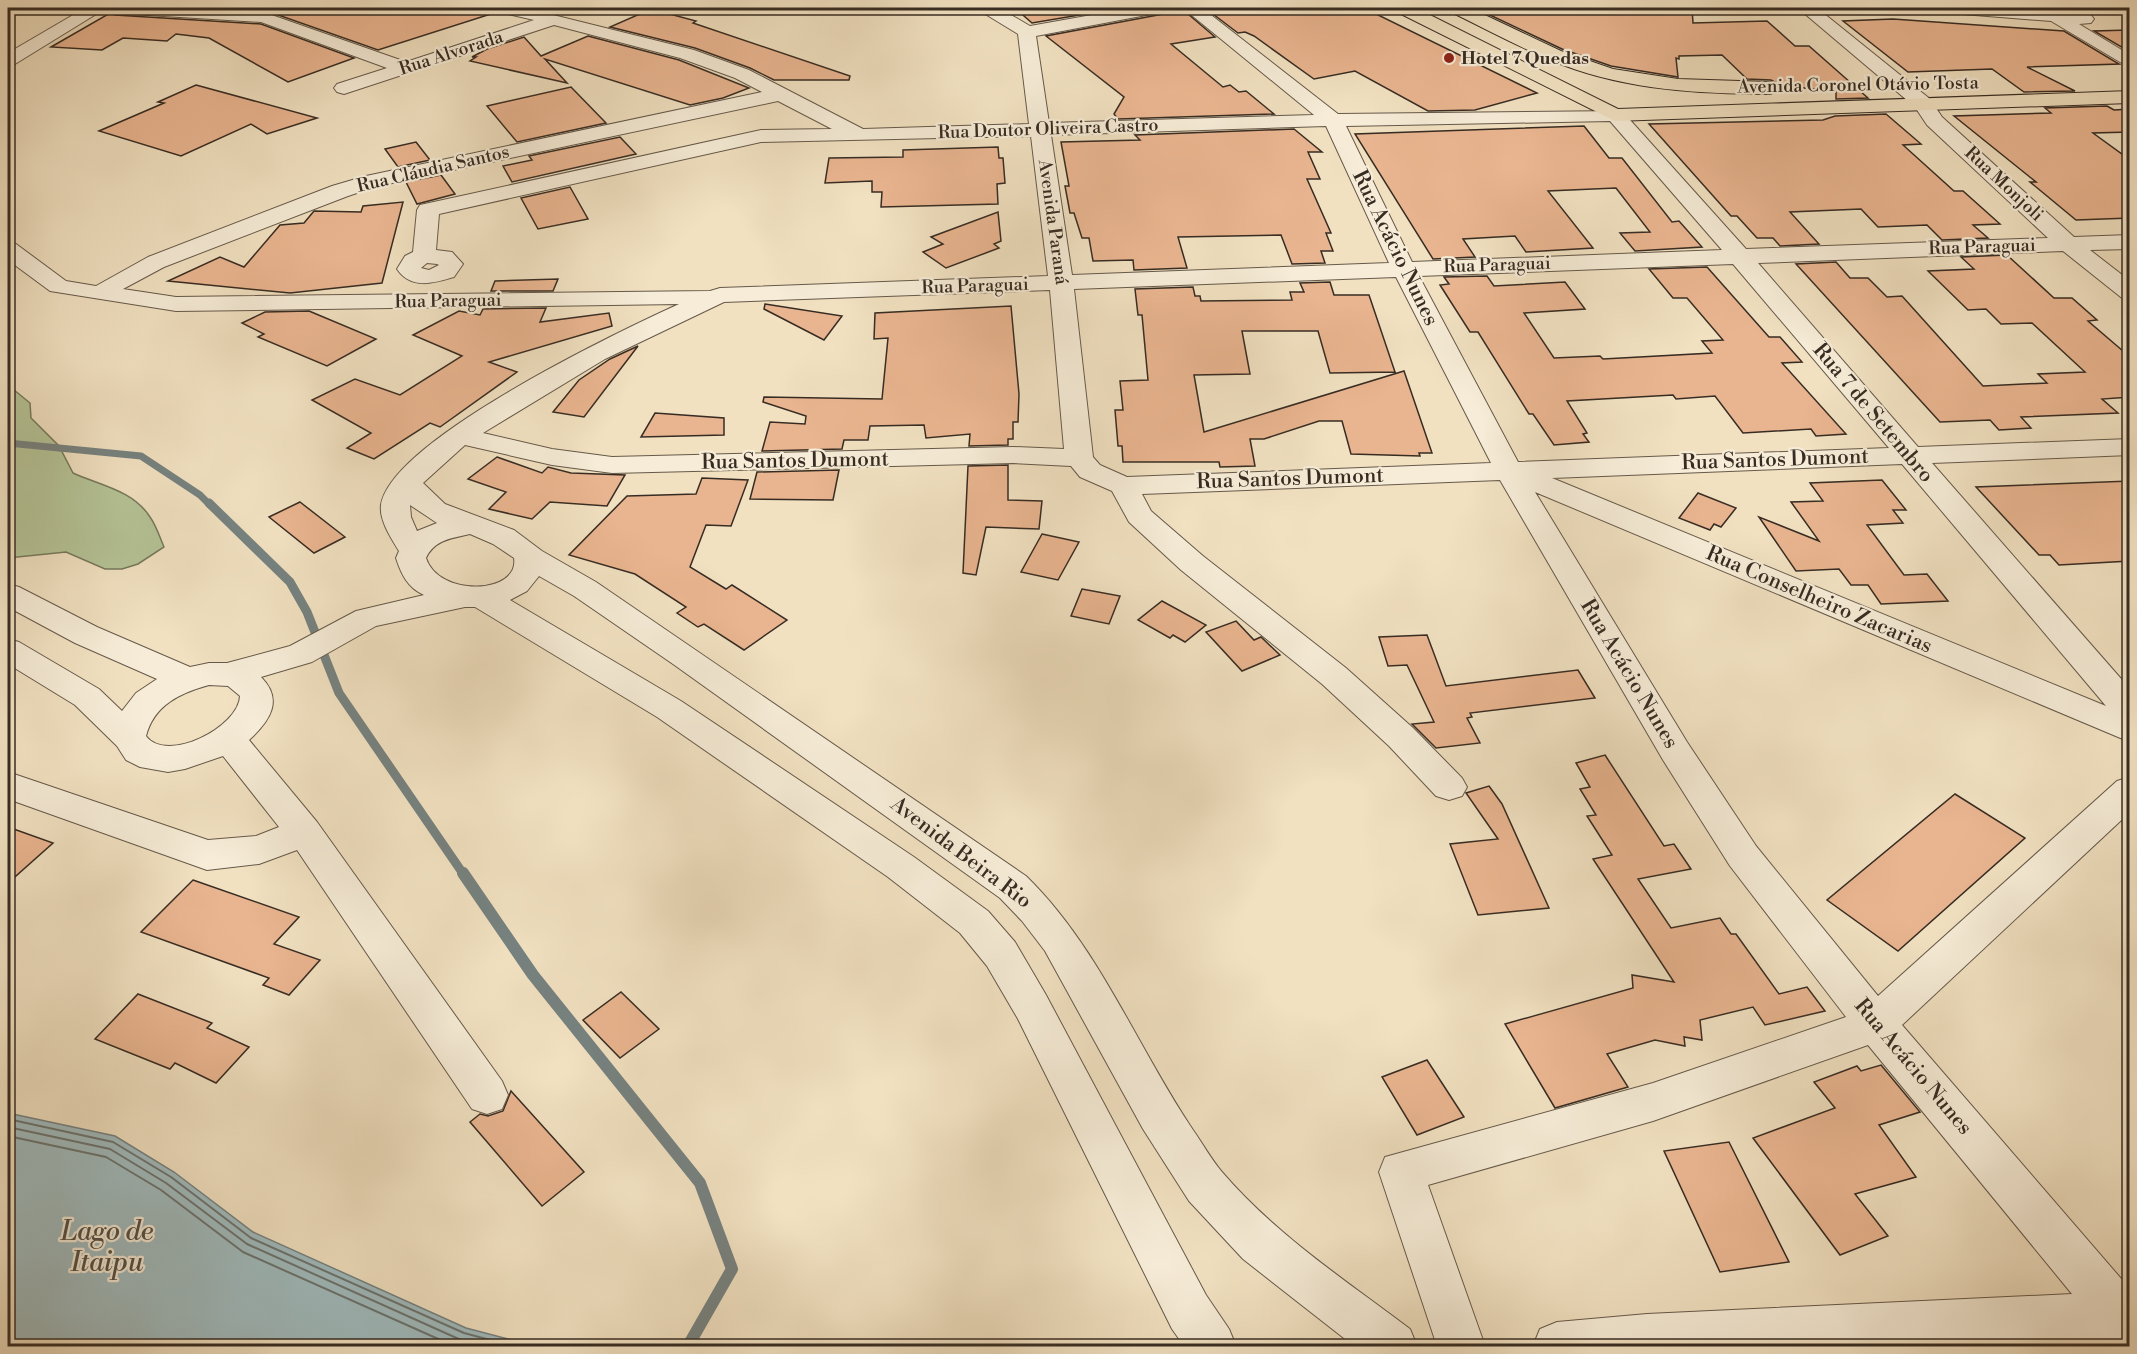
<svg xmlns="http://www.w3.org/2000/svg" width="2137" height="1354" viewBox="0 0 2137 1354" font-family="'Libre Bodoni',serif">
<rect width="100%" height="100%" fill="#f1e1c1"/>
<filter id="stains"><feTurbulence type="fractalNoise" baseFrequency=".00333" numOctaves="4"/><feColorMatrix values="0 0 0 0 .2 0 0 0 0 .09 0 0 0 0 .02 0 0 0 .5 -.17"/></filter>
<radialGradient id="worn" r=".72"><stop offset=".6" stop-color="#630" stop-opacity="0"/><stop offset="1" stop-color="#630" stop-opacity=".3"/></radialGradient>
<!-- green -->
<path fill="#b5c497" stroke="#76785d" stroke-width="1.5" d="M8,385L30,403L31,418L59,446L73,473C99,485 133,490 150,517C156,525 160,538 164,547L138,564L122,569H105L66,552L8,558Z"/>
<!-- water -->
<polygon fill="#a0bbbe" stroke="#768280" stroke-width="1.5" points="8,1113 115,1136 174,1172 253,1232 466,1328 535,1346 8,1346"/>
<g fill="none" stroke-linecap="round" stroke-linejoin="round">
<!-- shore -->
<g stroke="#6c7470" stroke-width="2">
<polyline points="8,1119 113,1142 171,1177 251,1238 464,1333 513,1346"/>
<polyline points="8,1127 110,1149 166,1183 247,1244 461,1340 484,1346"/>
<polyline points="8,1136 106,1157 161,1190 243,1252 454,1346"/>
</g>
<!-- stream-far2 -->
<polyline stroke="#768280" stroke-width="7" points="8,443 141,456 200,495 210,505"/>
<!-- stream-far1 -->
<polyline stroke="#768280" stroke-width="9" points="209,503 290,582 307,612 339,693 464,875"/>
<!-- stream -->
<polyline stroke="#768280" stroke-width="12" points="463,873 533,975 700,1183 732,1269 688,1346"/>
</g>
<!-- building -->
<g fill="#e9b590" stroke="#372c23" stroke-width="1.5">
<polygon points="224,8 493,8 494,13 378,50 264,10"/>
<polygon points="1015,8 1121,8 1032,23"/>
<polygon points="1167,8 1181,8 1215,37 1171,44 1223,87 1230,85 1239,92 1246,91 1274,114 1118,119 1114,114 1124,97 1046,36 1163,14"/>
<polygon points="1227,8 1323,8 1327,10 1364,8 1537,93 1475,110 1428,111 1355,71 1314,79 1254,36 1245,32 1238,33 1209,11"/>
<polygon points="1475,8 1692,8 1693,23 1767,21 1795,46 1809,46 1868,98 1836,99 1836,91 1782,86 1771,80 1747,79 1722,55 1679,56 1679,59 1676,58 1678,77 1611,66 1562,49"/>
<polygon points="651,9 696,21 693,23 850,76 849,80 774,80 750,68 695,48 610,27"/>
<polygon points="110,13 115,15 261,24 354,58 288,82 209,38 176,34 167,41 123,38 102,50 51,47"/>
<polygon points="1893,19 2064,31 2119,64 2027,67 2075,91 2024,92 1992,69 1908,72 1843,21"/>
<polygon points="2130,30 2130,52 2094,31"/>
<polygon points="588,36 679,60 749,88 723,98 690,105 545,59 567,83 470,61 476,57 472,57 487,49 524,37 541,56"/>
<polygon points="196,85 317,118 267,134 251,124 181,156 99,131 164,103 158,102"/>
<polygon points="571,87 606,123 517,142 487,106"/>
<polygon points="2107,106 2114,110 2130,109 2130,132 2093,133 2130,160 2130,218 2076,220 2030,182 2036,182 1954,116 2051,113 2045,108"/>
<polygon points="1886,114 1921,144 1903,145 1954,191 1963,191 2000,224 1973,225 1988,238 1942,240 1927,225 1878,227 1861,209 1790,212 1819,244 1780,246 1773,238 1757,238 1737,216 1731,216 1649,124 1823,120 1835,116"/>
<polygon points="1584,126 1609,158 1622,158 1672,222 1679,221 1702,247 1635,251 1620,233 1650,232 1616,188 1548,191 1593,248 1526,252 1515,236 1463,239 1475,257 1433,259 1355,134"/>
<polygon points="1294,129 1322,152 1308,152 1320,179 1307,179 1331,233 1326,233 1333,251 1321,251 1325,263 1292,264 1281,235 1178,237 1187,268 1134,270 1133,260 1093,261 1089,238 1082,238 1074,213 1070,213 1065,186 1069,186 1061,142 1140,140 1135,135"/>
<polygon points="620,137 636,154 512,182 503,166 532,160 529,156"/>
<polygon points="416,142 430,160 398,167 385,149"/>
<polygon points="998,147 999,158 1003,158 1005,183 997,184 998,204 881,207 882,192 872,192 872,181 825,183 829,158 903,157 903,150"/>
<polygon points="441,175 455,194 417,204 406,182"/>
<polygon points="570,187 588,219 538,229 521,198"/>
<polygon points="403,202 382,283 290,293 168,281 220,257 244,267 280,225 304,223 314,211 361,212 363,206"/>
<polygon points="998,212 1001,241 994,244 999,248 946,268 923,252 943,244 931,237"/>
<polygon points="2007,255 2054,298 2072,298 2097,320 2088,321 2130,357 2130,397 2102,399 2118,413 2021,417 2031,428 1999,430 1990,420 1940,422 1796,264 1836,262 1850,278 1868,278 1887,297 1902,296 1983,386 2047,383 2038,374 2085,372 2032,323 2001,324 1986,309 1968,310 1928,271 1974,269 1961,257"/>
<polygon points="1707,267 1769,337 1780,337 1802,362 1782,363 1846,434 1816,436 1811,429 1743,433 1715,396 1676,399 1673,395 1567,401 1587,433 1583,434 1589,442 1554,445 1533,414 1529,414 1478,332 1470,332 1440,285 1449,284 1444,277 1487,276 1494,286 1565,282 1585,309 1524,313 1554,358 1600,356 1603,359 1712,353 1702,341 1723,340 1687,298 1673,298 1649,269"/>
<polygon points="558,279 553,291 491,291 495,281"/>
<polygon points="1330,282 1334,295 1369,295 1395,372 1330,373 1318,331 1242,331 1250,374 1194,375 1204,432 1404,371 1432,453 1419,453 1420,456 1351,454 1342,421 1319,421 1264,439 1250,439 1255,466 1220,467 1219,462 1123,462 1122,446 1118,446 1115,410 1123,410 1120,381 1148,380 1142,315 1138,315 1135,289 1193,287 1195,296 1200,296 1201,301 1292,300 1290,292 1304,292 1300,283"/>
<polygon points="765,304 842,316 824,340 764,309"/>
<polygon points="1011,306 1019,394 1018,422 1013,422 1013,439 1008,439 1008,445 969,446 970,434 926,438 924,425 870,426 868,440 844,440 842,449 762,451 770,422 805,424 806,416 763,402 764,397 882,399 888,338 874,339 875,313"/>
<polygon points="546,308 540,322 609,313 612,326 489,362 517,372 440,427 430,423 374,459 347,448 371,433 312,400 355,379 400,395 462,356 413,335 459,311 480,315 483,309"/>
<polygon points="309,311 376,339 327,366 258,337 264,334 242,323 265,312"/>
<polygon points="638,346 584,417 553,412 579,380 610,359"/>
<polygon points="655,413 724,418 724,435 641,437"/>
<polygon points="497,457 542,473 548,467 571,473 625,475 607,506 550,502 532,519 489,509 506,492 468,479"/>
<polygon points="1008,465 1008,500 1042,501 1039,529 986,527 976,575 963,573 968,466"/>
<polygon points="839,470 833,500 750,499 757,472"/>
<polygon points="702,478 748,480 731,526 706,525 690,567 726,589 732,585 787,620 744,650 704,624 698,627 677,613 686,607 635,574 569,555 627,496 696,494"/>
<polygon points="1882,480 1906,510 1893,510 1903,523 1867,525 1904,575 1927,574 1948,601 1881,604 1868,585 1851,585 1839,569 1796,571 1759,517 1819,541 1791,502 1823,501 1810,483"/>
<polygon points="2130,481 2130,561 2059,565 2050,555 2039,555 1976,487"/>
<polygon points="1698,493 1736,508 1721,527 1714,524 1710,530 1679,518"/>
<polygon points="300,502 345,537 314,553 269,517"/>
<polygon points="1042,534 1079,542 1058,580 1021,572"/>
<polygon points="1082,589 1120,596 1109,624 1071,616"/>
<polygon points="1162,601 1206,625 1185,642 1173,635 1170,638 1138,620"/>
<polygon points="1236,621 1254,640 1261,637 1280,655 1242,671 1206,632"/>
<polygon points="1427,635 1446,686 1578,670 1595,698 1470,713 1472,717 1467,718 1480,743 1436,748 1412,724 1434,722 1407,665 1388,666 1379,637"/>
<polygon points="1605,755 1664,846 1674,844 1691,869 1638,879 1671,928 1720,918 1731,934 1736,934 1779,994 1807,987 1825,1011 1765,1025 1753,1007 1700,1020 1702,1040 1684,1037 1685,1046 1655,1040 1607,1054 1628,1087 1555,1108 1505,1024 1633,988 1632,975 1674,982 1593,859 1612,855 1587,816 1596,815 1580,789 1590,787 1576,763"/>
<polygon points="1489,786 1502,804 1549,908 1478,915 1450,844 1498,839 1466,793"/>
<polygon points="1955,794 2025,838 1898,951 1827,900"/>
<polygon points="8,827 53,843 8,883"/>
<polygon points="193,880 299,917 274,944 320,960 289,995 263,985 269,978 141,932"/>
<polygon points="621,992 659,1029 620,1058 583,1020"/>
<polygon points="138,994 212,1023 207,1028 249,1047 216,1083 175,1063 170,1069 95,1039"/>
<polygon points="1427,1060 1464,1117 1417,1135 1382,1077"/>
<polygon points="1881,1065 1920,1112 1879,1125 1916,1177 1855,1194 1888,1236 1840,1255 1753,1138 1835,1108 1814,1082 1857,1066 1861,1071"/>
<polygon points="511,1091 584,1172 542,1206 470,1122 480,1114 488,1116 503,1111"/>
<polygon points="1729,1142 1789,1262 1720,1272 1664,1151"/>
</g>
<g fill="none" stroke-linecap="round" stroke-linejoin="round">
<defs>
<g id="minor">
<polygon points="85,8 106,8 15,64 8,65 8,53"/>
<path d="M106,8H193L263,12L406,62L534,20L500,12L497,8H525L694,50L749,70L863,129L1029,124L1018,34L982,12L980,8H999L1030,26L1131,8H1165L1163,12L1157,13L1036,36L1049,123L1314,115L1183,8H1202L1338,114L1622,111L1746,249L2048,238L1927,125L1915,107L1798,8H1817L1930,99L1942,117L2074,237L2130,235V249L2090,250L2130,281V300L2122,298L2063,251L1758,263L1918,447L2130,439V455L1932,463L2130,689V742L1535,492L1687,742L1756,846L1878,996L2117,781L2130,777V812L1902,1025L2130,1289V1339L1973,1346H1533L1540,1329L1557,1322L1647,1314L2072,1294L1868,1045L1653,1121L1428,1185L1485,1346H1437L1379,1172L1385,1157L1653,1083L1846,1017L1730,866L1663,760L1500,480L1142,494L1151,511L1203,556L1346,668L1413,728L1462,778L1467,787L1462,796L1449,800L1436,796L1389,746L1322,684L1181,570L1129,522L1112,491L1080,477L1071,466L1013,463L612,473L552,465L465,445L423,483L445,504L514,530L542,551L596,582L1026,876C1099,947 1137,1047 1193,1130C1203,1144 1211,1159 1222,1172C1275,1234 1345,1280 1410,1329L1417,1346H1354L1243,1259L1189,1201L1143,1129L1045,951L1022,921L1000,898L673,664L574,596L539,576L527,591L510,600L681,701L914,857L988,911L1015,942L1046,995L1206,1295L1229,1329L1236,1346H1184L1172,1329L1018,1019L987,966L960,933L888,877L657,717L475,607H465L376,626L312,662L261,677C284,700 270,721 249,740L317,822L502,1081L508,1095L502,1109L487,1114L472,1109L297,850L259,864L207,870L8,799V772L208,840L256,836L279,827L223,756L185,769L168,772L140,767L126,760L117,746L75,705L8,664V639L19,642L99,689L122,711L136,693L157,679L75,643L8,607V584L19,587L97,627L190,667L209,663H227L290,646L356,611L424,595C408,588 401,574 396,558L399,551C391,538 379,520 381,505C391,440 618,332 679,304L176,311L50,291L8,260V242L16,244L66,281L96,286L148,257L332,186L366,176L762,92L735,78L680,58L554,25L344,94L337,92L334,88L337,84L387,68L261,22L115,13ZM778,101L832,129L761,130L420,205L417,210L413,252L405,256L397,269C411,290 434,283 454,277L463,264L452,252L436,250L439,214L761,142L1031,136L1048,276L720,288L710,291L176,297L123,289L164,267L348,196L378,186ZM1610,121L1722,250L1412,262L1346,126ZM1326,126L1389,263L1072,275L1051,135ZM427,263L437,264L439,265L429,270L421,268ZM1733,264L1889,448L1518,462L1419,276ZM1396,277L1491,463L1127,477L1100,465L1093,457L1074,289ZM1050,290L1064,449L1013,447L612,457L552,449L483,433L605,359L724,302ZM1902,464L2106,706L1552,478ZM410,505L437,523L417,531L411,517ZM470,534L493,544L514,558C520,594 439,598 426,558C434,540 452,538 470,534ZM209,685L228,686L240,696C239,727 167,764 146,736C154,705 180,693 209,685Z"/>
<polygon points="1941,8 2008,8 2091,15 2094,19 2091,23 2079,24 2130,55 2130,68 2051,21 1950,13"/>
</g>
<g id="major">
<polygon points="1395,8 1416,8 1618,109 2130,91 2130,103 1615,121 1397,12"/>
<path d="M1448,8H1470L1561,51L1613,69L1678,79L1771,82L1781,88L1771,94C1701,94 1629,90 1563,65C1524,50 1488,30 1451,12Z"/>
</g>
</defs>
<!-- minor casing -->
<use href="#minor" stroke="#66594a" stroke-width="2"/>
<!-- major casing -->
<use href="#major" stroke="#372c23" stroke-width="2"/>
<!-- minor -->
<use href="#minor" fill="#f6ecd7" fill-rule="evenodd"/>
<!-- major -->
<use href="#major" fill="#f1e1c1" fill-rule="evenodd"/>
</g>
<!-- markers -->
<circle fill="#8f2418" stroke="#f6ecd7" stroke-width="2" cx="1449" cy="58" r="6"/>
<g text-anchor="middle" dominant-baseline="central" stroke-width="4.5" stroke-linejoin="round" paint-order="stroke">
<!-- far-street labels -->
<g font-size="18" fill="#372c23" stroke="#f6ecd7">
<text transform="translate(451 53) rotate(-18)">Rua Alvorada</text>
<text transform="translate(1858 85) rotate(-1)">Avenida Coronel Otávio Tosta</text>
<text transform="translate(1048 129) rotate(-2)">Rua Doutor Oliveira Castro</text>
<text transform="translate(433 169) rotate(-13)">Rua Cláudia Santos</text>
<text transform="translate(2004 184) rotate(43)">Rua Monjoli</text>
<text transform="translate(1053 222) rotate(82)">Avenida Paraná</text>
<text transform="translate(1982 247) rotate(-2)">Rua Paraguai</text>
<text transform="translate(1497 265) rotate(-2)">Rua Paraguai</text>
<text transform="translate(975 286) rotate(-2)">Rua Paraguai</text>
<text transform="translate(448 301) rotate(-1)">Rua Paraguai</text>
</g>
<!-- far-poi labels -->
<g font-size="18" font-weight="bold" fill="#372c23" stroke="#f6ecd7" text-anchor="start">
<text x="1461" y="58">Hotel 7 Quedas</text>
</g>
<!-- street labels -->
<g font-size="21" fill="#372c23" stroke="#f6ecd7">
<text transform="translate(1395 248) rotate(64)">Rua Acácio Nunes</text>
<text transform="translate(1873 413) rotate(50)">Rua 7 de Setembro</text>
<text transform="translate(1775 460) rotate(-2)">Rua Santos Dumont</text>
<text transform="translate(795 461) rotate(-1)">Rua Santos Dumont</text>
<text transform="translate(1290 479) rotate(-2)">Rua Santos Dumont</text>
<text transform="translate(1819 600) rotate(23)">Rua Conselheiro Zacarias</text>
<text transform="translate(1629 674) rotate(59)">Rua Acácio Nunes</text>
<text transform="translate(961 853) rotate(37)">Avenida Beira Rio</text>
<text transform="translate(1913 1067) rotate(50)">Rua Acácio Nunes</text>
</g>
<!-- near-water labels -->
<g font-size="27" font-style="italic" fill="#51504a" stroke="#f6ecd7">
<text x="107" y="1232">Lago de<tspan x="107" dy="31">Itaipu</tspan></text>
</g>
</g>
<!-- margin -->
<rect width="2137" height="1354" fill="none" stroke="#f1e1c1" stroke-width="30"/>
<rect x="9" y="9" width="2119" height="1336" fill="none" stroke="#372c23" stroke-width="3"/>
<rect x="15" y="15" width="2107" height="1324" fill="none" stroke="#372c23" stroke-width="1.5"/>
<rect width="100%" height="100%" filter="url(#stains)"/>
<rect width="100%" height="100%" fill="url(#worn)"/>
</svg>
